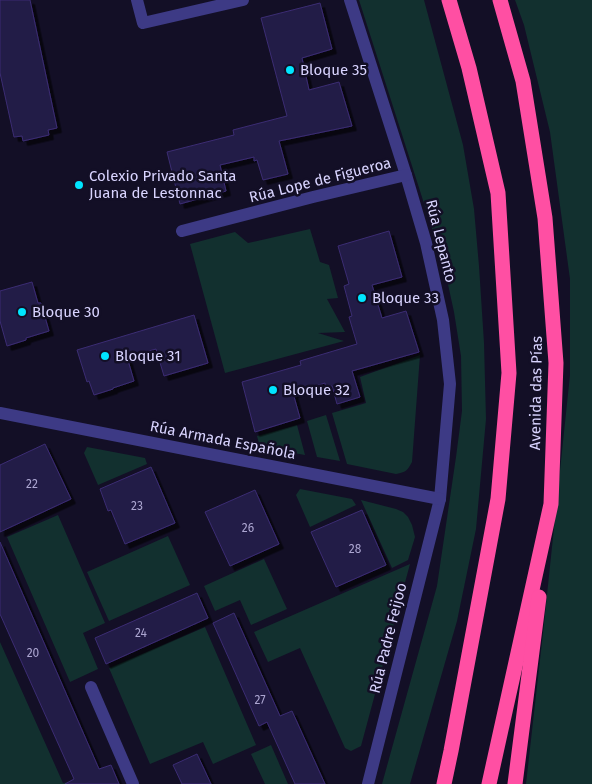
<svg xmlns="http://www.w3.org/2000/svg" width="592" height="784" viewBox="0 0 592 784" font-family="'Fira Sans',sans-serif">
<defs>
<filter id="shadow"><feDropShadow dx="4.5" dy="4.5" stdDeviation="0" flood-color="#0009"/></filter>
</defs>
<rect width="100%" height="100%" fill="#130f26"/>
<!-- green -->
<g fill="#12302f">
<polygon points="359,0 424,0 463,145 474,209 479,266 484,343 486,419 476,529 457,621 410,784 382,784 437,586 456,457 462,411 461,356 454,312 444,266"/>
<polygon points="515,0 592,0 592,784 526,784 543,633 570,375 570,279 550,132 524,25"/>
<polygon points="310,229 320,262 329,265 338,298 327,299 345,332 318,333 344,341 225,373 190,244 235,232 248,243"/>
<path d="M420,355L412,462C407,471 406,472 396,474L347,464L332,413L366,403L360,377Z"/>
<polygon points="326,415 340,461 317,457 307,421"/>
<polygon points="297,425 305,455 260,447 257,436"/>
<polygon points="87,447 145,458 147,464 98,485 84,453"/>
<polygon points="300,489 352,499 356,505 310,527 296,495"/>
<polygon points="361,500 396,509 403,512 408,517 412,525 415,537 408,560 392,568"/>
<polygon points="58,515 105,623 83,633 98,669 70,682 7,537"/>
<polygon points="168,536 190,585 109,621 87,572"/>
<polygon points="264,559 287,609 251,625 240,600 215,611 204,586"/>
<polygon points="410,564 361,746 351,751 345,748 300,648 268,662 254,632"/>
<polygon points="205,627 256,745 213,764 203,742 150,764 109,668"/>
<polygon points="0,642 63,783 77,781 78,784 0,784"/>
<polygon points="271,745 288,784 265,784 251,754"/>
</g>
<!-- building -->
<g fill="#241b47" stroke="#3b2d73" filter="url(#shadow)">
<polygon points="0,0 30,0 57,128 48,130 49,135 23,141 22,136 14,137 0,73"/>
<polygon points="320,3 332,49 302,58 309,90 339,82 352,126 279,141 288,174 263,180 257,160 254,161 254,157 220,165 226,191 180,204 167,152 234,135 233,130 287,116 261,18"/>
<polygon points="389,231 402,277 372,285 382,318 406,311 419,352 352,371 360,397 337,404 332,386 326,388 325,383 293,393 300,418 255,432 242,382 301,365 300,361 357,344 349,317 352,316 344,286 349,284 338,246"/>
<polygon points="32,282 38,303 41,303 49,331 26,338 26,340 7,346 0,321 0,291"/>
<polygon points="194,315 208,363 164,376 156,349 127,357 134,381 113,388 113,389 94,395 89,381 87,382 77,350"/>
<polygon points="45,444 71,499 0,532 0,465"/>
<polygon points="151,467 175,523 125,544 111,510 108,511 100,489"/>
<polygon points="255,490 279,544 230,566 205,512"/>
<polygon points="362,510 386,565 336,587 311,532"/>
<polygon points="0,542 99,769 111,765 119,784 65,784 74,779 0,614"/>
<polygon points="197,593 208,618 106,664 95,638"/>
<polygon points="234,613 280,716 292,711 325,784 295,784 267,722 259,726 213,623"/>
<polygon points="197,754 211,784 182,784 173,765"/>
</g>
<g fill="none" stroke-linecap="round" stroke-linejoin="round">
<!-- street -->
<g stroke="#3d3a85" stroke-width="12">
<polyline points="137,0 143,23 243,0"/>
<polyline points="350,0 406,175 426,243 443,320 450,384 440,499 368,784"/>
<polyline points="182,231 313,197 406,175"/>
<polyline points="0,413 440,499"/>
<polyline points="91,687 133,784"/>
</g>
<!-- highway -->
<g stroke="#ff4fa3" stroke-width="15">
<polyline points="444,784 451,751 498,499 509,373 498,193 469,68 449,0"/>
<polyline points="489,784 551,504 556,363 545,218 523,81 500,0"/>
<polyline points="515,784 539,597"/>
</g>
</g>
<!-- markers -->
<g fill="#00e5ff" stroke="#130f26" stroke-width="2">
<circle cx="290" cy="70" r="5"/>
<circle cx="79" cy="185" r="5"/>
<circle cx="362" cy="298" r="5"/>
<circle cx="22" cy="312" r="5"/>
<circle cx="105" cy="356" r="5"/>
<circle cx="273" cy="390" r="5"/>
</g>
<g text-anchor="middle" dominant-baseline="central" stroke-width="5" stroke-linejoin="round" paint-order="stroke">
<!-- number labels -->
<g font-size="12" fill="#aca6d1">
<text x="32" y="484">22</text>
<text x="137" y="506">23</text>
<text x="248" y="528">26</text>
<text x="355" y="549">28</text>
<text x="141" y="633">24</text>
<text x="33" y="653">20</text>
<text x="260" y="700">27</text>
</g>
<!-- poi labels -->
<g font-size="15" fill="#d9d4ff" stroke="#130f26" text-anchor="start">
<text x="300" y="70">Bloque 35</text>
<text x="89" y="176">Colexio Privado Santa<tspan x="89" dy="17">Juana de Lestonnac</tspan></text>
<text x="372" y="298">Bloque 33</text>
<text x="32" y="312">Bloque 30</text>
<text x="115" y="356">Bloque 31</text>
<text x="283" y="390">Bloque 32</text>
</g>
<!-- street labels -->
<g font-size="15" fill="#d9d4ff" stroke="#130f26">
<text transform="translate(320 180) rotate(-14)">Rúa Lope de Figueroa</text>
<text transform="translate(441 241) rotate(76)">Rúa Lepanto</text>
<text transform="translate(536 393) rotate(-89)">Avenida das Pías</text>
<text transform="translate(223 440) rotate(11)">Rúa Armada Española</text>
<text transform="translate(388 638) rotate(-76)">Rúa Padre Feijoo</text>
</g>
</g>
</svg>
